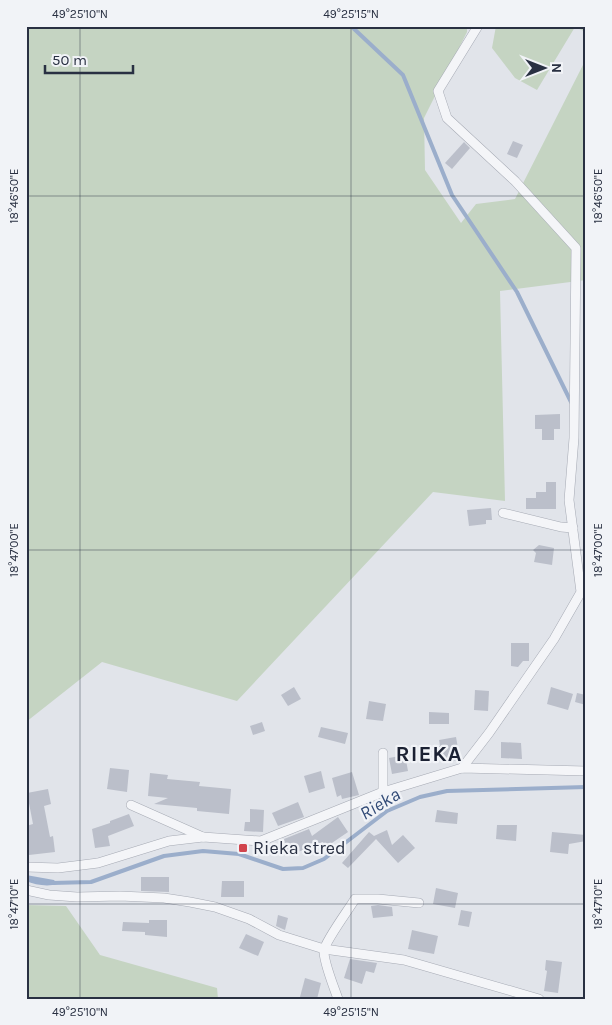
<svg xmlns="http://www.w3.org/2000/svg" width="612" height="1025" viewBox="0 0 612 1025" font-family="Karla,sans-serif">
<rect width="100%" height="100%" fill="#e1e4ea"/>
<!-- green -->
<g fill="#c5d4c2">
<polygon points="26,26 467,26 467,32 424,118 425,170 461,223 476,204 515,199 586,59 586,280 500,291 505,501 433,492 237,701 102,662 26,722"/>
<polygon points="496,26 586,26 586,32 575,27 537,90 515,78 492,48"/>
<polygon points="26,905 66,906 100,955 217,988 218,999 26,999"/>
</g>
<!-- water -->
<path fill="#9baecb" d="M26,875L54,880L57,884C48,887 35,885 26,881Z"/>
<g fill="none" stroke-linecap="round" stroke-linejoin="round">
<!-- stream -->
<g stroke="#9baecb" stroke-width="4">
<polyline points="351,26 403,75 452,195 517,292 571,402"/>
<polyline points="52,883 91,882 164,856 203,851 239,854 283,869 303,868 324,859 387,811 420,797 447,791 586,787"/>
</g>
</g>
<!-- building -->
<g fill="#bbbfca">
<polygon points="513,141 523,145 517,158 507,154"/>
<polygon points="464,142 470,148 452,169 445,163"/>
<polygon points="560,414 560,429 554,429 554,440 542,440 542,429 535,429 535,415"/>
<polygon points="546,482 556,482 556,509 526,509 526,498 536,498 536,492 546,492"/>
<polygon points="491,508 492,520 486,520 486,524 469,526 467,510"/>
<polygon points="539,545 554,548 552,565 534,562 536,553 533,550"/>
<polygon points="511,643 529,643 529,661 523,661 518,667 511,666"/>
<polygon points="294,687 301,699 288,706 281,695"/>
<polygon points="551,687 573,694 568,710 547,704"/>
<polygon points="475,690 489,691 488,711 474,710"/>
<polygon points="577,693 586,695 586,705 575,702"/>
<polygon points="369,701 386,704 383,721 366,719"/>
<polygon points="429,712 449,713 449,724 429,724"/>
<polygon points="262,722 265,731 253,735 250,726"/>
<polygon points="321,727 348,733 345,744 318,737"/>
<polygon points="456,737 460,760 443,763 438,747 440,746 439,740"/>
<polygon points="501,742 521,743 522,759 501,758"/>
<polygon points="405,755 408,771 392,774 389,758"/>
<polygon points="110,768 129,770 127,792 107,789"/>
<polygon points="321,771 325,788 309,793 304,776"/>
<polygon points="352,772 359,795 342,799 341,795 337,797 332,778"/>
<polygon points="150,773 168,775 167,779 200,782 199,786 231,789 229,814 197,811 197,808 154,804 168,798 148,796"/>
<polygon points="48,789 51,804 44,806 50,837 53,836 55,852 29,855 26,826 33,824 27,793"/>
<polygon points="298,802 304,817 278,826 272,813"/>
<polygon points="250,809 264,810 263,832 244,831 245,822 250,822"/>
<polygon points="437,810 458,813 457,824 435,822"/>
<polygon points="129,814 134,826 108,836 110,846 95,848 92,829 110,823 110,821"/>
<polygon points="338,817 348,832 326,847 323,842 288,856 284,839 309,829 312,836"/>
<polygon points="497,825 517,825 516,841 496,839"/>
<polygon points="387,830 392,845 403,835 415,848 398,863 376,839 348,868 342,863 369,832 374,836"/>
<polygon points="552,832 586,835 586,841 569,844 568,854 550,852"/>
<polygon points="141,877 169,877 169,892 141,891"/>
<polygon points="222,881 244,881 244,897 221,897"/>
<polygon points="436,888 458,893 455,908 433,904"/>
<polygon points="378,905 392,907 393,916 373,918 371,906"/>
<polygon points="461,910 472,912 469,927 458,925"/>
<polygon points="278,915 288,918 285,930 276,926"/>
<polygon points="149,920 167,920 167,937 145,935 145,932 122,931 123,922 149,923"/>
<polygon points="412,930 438,936 434,954 408,949"/>
<polygon points="246,934 264,942 258,956 239,948"/>
<polygon points="350,959 377,963 374,973 366,971 362,984 344,978"/>
<polygon points="546,960 562,962 558,993 544,991 547,971 545,970"/>
<polygon points="305,978 321,983 317,999 300,997"/>
</g>
<g fill="none" stroke-linecap="round" stroke-linejoin="round">
<defs>
<g id="street">
<polyline points="503,513 561,527 573,528"/>
<polyline points="383,753 383,792"/>
<polyline points="462,768 489,733 554,639 581,592 569,500 574,438 576,248 515,181 447,118 438,91 478,26"/>
<polyline points="131,805 203,837"/>
<polyline points="26,867 58,868 98,863 169,841 203,837 261,841 383,792 462,768 586,771"/>
<polyline points="26,890 49,895 77,897 120,896 164,898 190,902 215,907 249,919 279,935 324,949 404,960 539,999"/>
<path d="M338,999C334,987 323,961 324,950C326,940 349,909 355,899H378L419,903"/>
</g>
</defs>
<!-- street casing -->
<use href="#street" stroke="#a6aab4" stroke-width="10"/>
<!-- street -->
<use href="#street" stroke="#f4f5f8" stroke-width="9"/>
</g>
<!-- ticks -->
<path fill="none" stroke="#293042" stroke-width="1" stroke-opacity="0.45" d="M80,26V999M351,26V999M26,196H586M26,550H586M26,904H586"/>
<!-- markers -->
<rect fill="#d1444d" stroke="#f1f3f7" stroke-width="2" x="238" y="843" width="10" height="10" rx="2.5"/>
<g text-anchor="middle" dominant-baseline="central" stroke-width="4.5" stroke-linejoin="round" paint-order="stroke">
<!-- poi labels -->
<g font-size="18" fill="#293042" stroke="#f1f3f7" text-anchor="start">
<text x="253" y="848">Rieka stred</text>
</g>
<!-- water labels -->
<g font-size="19" font-style="italic" fill="#324b77" stroke="#f1f3f7">
<text transform="translate(380 804) rotate(-31)">Rieka</text>
</g>
<!-- district labels -->
<g font-size="22" font-weight="bold" letter-spacing="1" fill="#1b2133" stroke="#f1f3f7">
<text x="429" y="754">RIEKA</text>
</g>
</g>
<!-- border -->
<rect width="612" height="1025" fill="none" stroke="#f1f3f7" stroke-width="55"/>
<!-- north arrow -->
<g transform="translate(544 68) rotate(90)" stroke="#f1f3f7" stroke-width="4" paint-order="stroke">
<path d="M0-4L9 19L0 12L-9 19Z" fill="#293042"/>
<text y="-8" font-size="14" font-weight="bold" text-anchor="middle" fill="#293042">N</text>
</g>
<!-- scale -->
<path d="M45 65v8h88v-8" fill="none" stroke="#293042" stroke-width="2.5"/>
<text x="52" y="65" font-size="15" fill="#293042" stroke="#f1f3f7" stroke-width="4" paint-order="stroke">50 m</text>
<rect x="28" y="28" width="556" height="970" fill="none" stroke="#293042" stroke-width="2"/>
<g font-size="12" text-anchor="middle" fill="#293042">
<text x="80" y="18">49°25'10"N</text>
<text x="351" y="18">49°25'15"N</text>
<text transform="translate(598 196) rotate(-90)" y="4">18°46'50"E</text>
<text transform="translate(14 196) rotate(-90)" y="4">18°46'50"E</text>
<text transform="translate(598 550) rotate(-90)" y="4">18°47'00"E</text>
<text transform="translate(14 550) rotate(-90)" y="4">18°47'00"E</text>
<text transform="translate(14 904) rotate(-90)" y="4">18°47'10"E</text>
<text transform="translate(598 904) rotate(-90)" y="4">18°47'10"E</text>
<text x="80" y="1016">49°25'10"N</text>
<text x="351" y="1016">49°25'15"N</text>
</g>
</svg>
